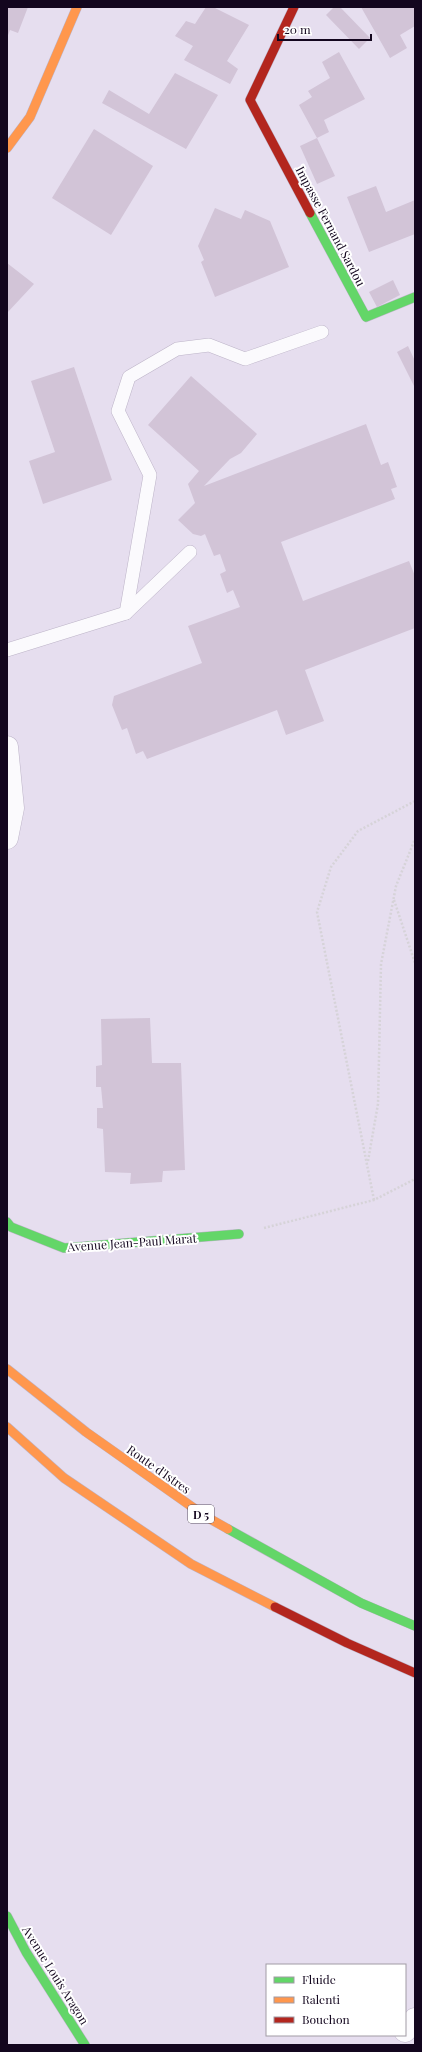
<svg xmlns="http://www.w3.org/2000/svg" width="422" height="2052" viewBox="0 0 422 2052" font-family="'Playfair Display',serif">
<rect width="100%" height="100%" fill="#e6deef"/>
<!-- building -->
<g fill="#d2c4d7">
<polygon points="7,7 28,7 18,33 10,30 7,38"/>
<polygon points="206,7 213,7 249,25 227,61 238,69 230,84 184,60 193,46 175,36 186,21 195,24"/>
<polygon points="334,7 340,7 370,38 359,49 326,15"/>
<polygon points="361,7 415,7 415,26 400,35 407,48 390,58"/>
<polygon points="339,52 365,99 324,120 329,132 317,138 299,105 312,97 308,91 330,78 322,62"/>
<polygon points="175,73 218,95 186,149 102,103 109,90 149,114"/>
<polygon points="94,129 153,166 111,235 52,198"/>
<polygon points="317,138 335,176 317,184 300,146"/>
<polygon points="376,186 386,212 415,200 415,234 369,252 347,197"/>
<polygon points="215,208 241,219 245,210 270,221 289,267 215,297 201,262 204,260 198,246"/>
<polygon points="7,263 34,284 7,313"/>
<polygon points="393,280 400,295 377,307 369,292"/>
<polygon points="408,346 415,361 415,388 397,352"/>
<polygon points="74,367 112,480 43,504 29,461 55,452 31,381"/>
<polygon points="191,376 257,434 241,453 230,459 204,486 366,424 381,465 388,462 397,487 391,489 395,499 281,542 303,601 409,561 415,576 415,628 305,670 324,721 286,735 277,710 147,759 143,751 136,754 127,728 122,730 112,705 114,696 202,663 188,626 240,607 233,590 227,593 220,574 226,571 220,554 214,556 205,534 201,536 193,534 178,520 195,503 188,484 199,471 148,425"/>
<polygon points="150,1018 152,1063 181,1063 185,1170 163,1171 162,1182 130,1184 131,1173 105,1172 103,1129 97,1128 97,1108 103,1108 101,1087 96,1087 96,1066 102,1065 101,1019"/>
</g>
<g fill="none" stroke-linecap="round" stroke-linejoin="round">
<defs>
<g id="lane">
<polyline points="126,613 150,475 118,411 129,377 177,349 209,345 245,359 322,332"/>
<polyline points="7,650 126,613 190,552"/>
</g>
<g id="street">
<polyline points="7,747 13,808 7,838"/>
<polyline points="405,2031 415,2019"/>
</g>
<g id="fast">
<polyline points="310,213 366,317 415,297"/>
<polyline points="7,1222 11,1227 64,1248 239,1234"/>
<polyline points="228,1529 361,1603 415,1626"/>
<polyline points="7,1916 26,1952 85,2045"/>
</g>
<g id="slow">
<polyline points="7,148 30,117 77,7"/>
<polyline points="7,1369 86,1432 205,1516 228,1529"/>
<polyline points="7,1427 64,1478 191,1564 275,1607"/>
</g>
<g id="jam">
<polyline points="294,7 250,100 310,213"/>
<polyline points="275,1607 347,1643 415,1673"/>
</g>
</defs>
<!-- lane casing -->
<use href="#lane" stroke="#bdb4c8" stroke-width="14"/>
<!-- street casing -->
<use href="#street" stroke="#bdb4c8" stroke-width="23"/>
<!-- fast casing -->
<use href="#fast" stroke="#bdb4c8" stroke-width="10"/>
<!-- slow casing -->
<use href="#slow" stroke="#bdb4c8" stroke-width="10"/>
<!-- jam casing -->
<use href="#jam" stroke="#bdb4c8" stroke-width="10"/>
<!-- path -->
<g stroke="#d6d3d8" stroke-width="2.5" stroke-dasharray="2 2" stroke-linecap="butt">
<polyline points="394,900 415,963"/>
<polyline points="368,1161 378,1104 381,964 396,886 415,839"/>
<polyline points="374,1200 317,912 331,867 358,831 415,801"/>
<polyline points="264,1228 374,1200 415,1179"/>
</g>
<!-- lane -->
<use href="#lane" stroke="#fbfafd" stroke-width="13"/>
<!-- street -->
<use href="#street" stroke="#fbfafd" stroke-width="22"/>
<!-- fast -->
<use href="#fast" stroke="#63d668" stroke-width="9"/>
<!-- slow -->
<use href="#slow" stroke="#ff974d" stroke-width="9"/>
<!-- jam -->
<use href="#jam" stroke="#b3261e" stroke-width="9"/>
</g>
<g text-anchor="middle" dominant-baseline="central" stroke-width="4" stroke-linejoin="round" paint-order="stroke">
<!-- shield labels -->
<rect fill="#fff" stroke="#5a5162" stroke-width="1" x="188" y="1505" width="26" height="18" rx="3"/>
<g font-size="11" font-weight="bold" fill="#13061e">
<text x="201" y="1514">D 5</text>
</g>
<!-- street labels -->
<g font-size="12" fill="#13061e" stroke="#fff">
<text transform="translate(331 226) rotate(62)">Impasse Fernand Sardou</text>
<text transform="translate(132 1242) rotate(-4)">Avenue Jean-Paul Marat</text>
<text transform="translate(159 1469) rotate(35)">Route d'Istres</text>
<text transform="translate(56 1975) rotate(58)">Avenue Louis Aragon</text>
</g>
</g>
<!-- border -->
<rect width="422" height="2052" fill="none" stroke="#13061e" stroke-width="16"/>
<!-- legend -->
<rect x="266" y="1964" width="140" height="72" fill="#ffffff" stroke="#a19ba5"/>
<rect x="274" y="1977" width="20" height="6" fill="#63d668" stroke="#a19ba5"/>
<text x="302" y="1984" font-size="12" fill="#13061e">Fluide</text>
<rect x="274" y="1997" width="20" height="6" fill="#ff974d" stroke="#a19ba5"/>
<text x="302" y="2004" font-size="12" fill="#13061e">Ralenti</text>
<rect x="274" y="2017" width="20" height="6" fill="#b3261e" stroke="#a19ba5"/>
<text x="302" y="2024" font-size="12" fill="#13061e">Bouchon</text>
<!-- scale -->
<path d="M278 34v6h93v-6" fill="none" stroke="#13061e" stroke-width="2"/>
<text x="284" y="34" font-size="12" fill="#13061e" stroke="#ffffff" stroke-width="3" paint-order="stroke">20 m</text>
</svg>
